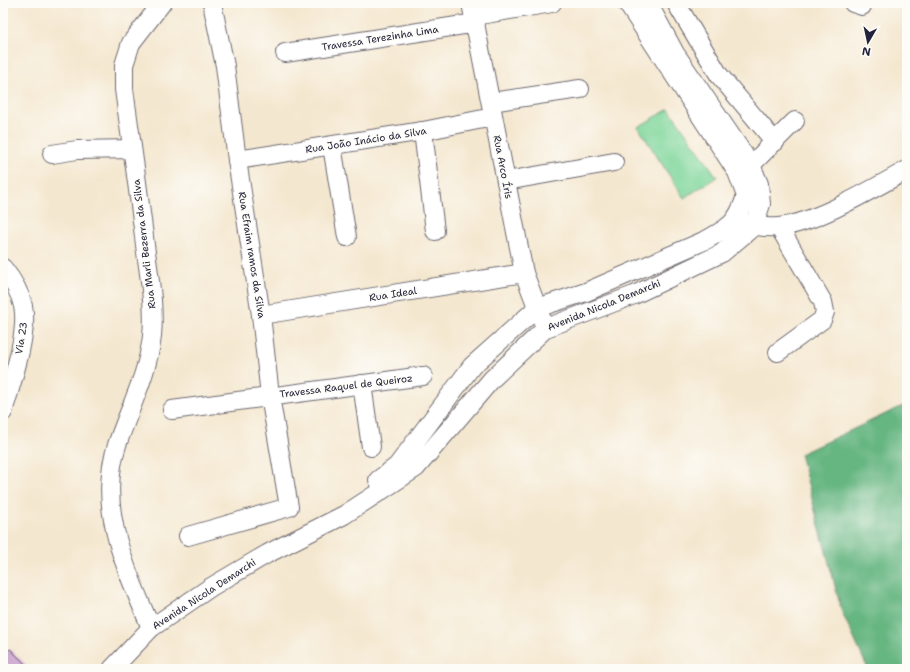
<svg xmlns="http://www.w3.org/2000/svg" width="910" height="672" viewBox="0 0 910 672" font-family="'Shantell Sans',sans-serif">
<rect width="100%" height="100%" fill="#fdfcf7"/>
<filter id="ink" filterUnits="userSpaceOnUse"><feTurbulence type="fractalNoise" baseFrequency=".025" numOctaves="2"/><feDisplacementMap in="SourceGraphic" scale="8" xChannelSelector="R" yChannelSelector="G"/><feConvolveMatrix kernelMatrix="1 2 1 2 8 2 1 2 1" color-interpolation-filters="sRGB"/></filter>
<filter id="wash" filterUnits="userSpaceOnUse"><feTurbulence type="fractalNoise" baseFrequency=".012" numOctaves="4" result="noise"/><feDisplacementMap in="SourceGraphic" scale="16" xChannelSelector="R" yChannelSelector="G"/><feGaussianBlur stdDeviation="0.9" result="paint"/><feColorMatrix in="noise" values="0 0 0 0 0 0 0 0 0 0 0 0 0 0 0 0 0 1.4 0 .05"/><feComposite in="paint" operator="in"/></filter>
<g filter="url(#wash)">
<rect width="100%" height="100%" fill="#f4e7cf"/>
<!-- green -->
<polygon fill="#7dd599" stroke="#507c6a" points="669,109 717,177 684,198 638,127"/>
<!-- forest -->
<polygon fill="#66b681" stroke="#446c5e" points="907,404 907,669 868,669 842,612 800,454"/>
<g id="blocks">
<!-- building -->
<polygon fill="#c699ca" points="10,649 30,669 3,669 3,656"/>
</g>
</g>
<g filter="url(#ink)">
<use href="#blocks" fill-opacity="0" stroke="#6c676f" stroke-width="1"/>
<g fill="none" stroke-linecap="round" stroke-linejoin="round">
<defs>
<g id="minor">
<polyline points="471,3 524,273 542,320"/>
<polyline points="676,3 719,75 775,142"/>
<polyline points="853,3 862,6"/>
<polyline points="474,16 552,3"/>
<polyline points="285,53 476,23"/>
<polyline points="491,102 580,89"/>
<polyline points="423,131 435,231"/>
<polyline points="332,146 347,237"/>
<polyline points="52,154 77,150 132,149"/>
<polyline points="237,160 423,131 493,117"/>
<polyline points="751,165 795,121"/>
<polyline points="506,181 614,162"/>
<path d="M743,222C754,226 767,228 779,227C816,223 874,188 907,170"/>
<path d="M3,268C12,279 20,292 23,306C29,333 11,384 3,412"/>
<polyline points="261,315 524,273"/>
<polyline points="778,352 822,320 825,312 823,302 779,227"/>
<polyline points="362,384 371,447"/>
<polyline points="172,410 423,376"/>
<path d="M378,480L397,466L472,366L537,308L586,292L706,240C730,227 737,223 746,196L737,172L627,3"/>
<polyline points="188,536 289,507 270,396 261,315 237,160 225,66 212,3"/>
<path d="M151,628C127,570 96,509 117,445C129,409 148,374 152,336C155,306 149,275 145,245C139,193 131,141 124,89V65L131,43L162,3"/>
<polyline points="112,669 151,628 211,587 267,554 344,515 416,468 492,379 546,328 634,295 722,253 754,226 761,204 759,184 751,165 675,53 648,3"/>
</g>
</defs>
<!-- minor casing -->
<use href="#minor" stroke="#6c676f" stroke-width="20"/>
<!-- minor -->
<use href="#minor" stroke="#fff" stroke-width="18"/>
</g>
</g>
<g text-anchor="middle" dominant-baseline="central" stroke-width="3" stroke-linejoin="round" paint-order="stroke">
<!-- street labels -->
<g font-size="10" fill="#22223b" stroke="#fdfcf7">
<text transform="translate(380 38) rotate(-9)">Travessa Terezinha Lima</text>
<text transform="translate(366 140) rotate(-9)">Rua João Inácio da Silva</text>
<text transform="translate(503 167) rotate(79)">Rua Arco Íris</text>
<text transform="translate(144 244) rotate(-97)">Rua Marli Bezerra da Silva</text>
<text transform="translate(252 255) rotate(81)">Rua Efraim ramos da Silva</text>
<text transform="translate(393 294) rotate(-9)">Rua Ideal</text>
<text transform="translate(604 305) rotate(-22)">Avenida Nicola Demarchi</text>
<text transform="translate(21 338) rotate(-81)">Via 23</text>
<text transform="translate(346 386) rotate(-7)">Travessa Raquel de Queiroz</text>
<text transform="translate(204 594) rotate(-33)">Avenida Nicola Demarchi</text>
</g>
</g>
<!-- margin -->
<rect width="910" height="672" fill="none" stroke="#fdfcf7" stroke-width="16"/>
<!-- north arrow -->
<g transform="translate(868 42) rotate(189)" stroke="#fdfcf7" stroke-width="3" paint-order="stroke">
<path d="M0-3L7 15L0 10L-7 15Z" fill="#22223b"/>
<text y="-6" font-size="11" font-weight="bold" text-anchor="middle" fill="#22223b">N</text>
</g>
</svg>
